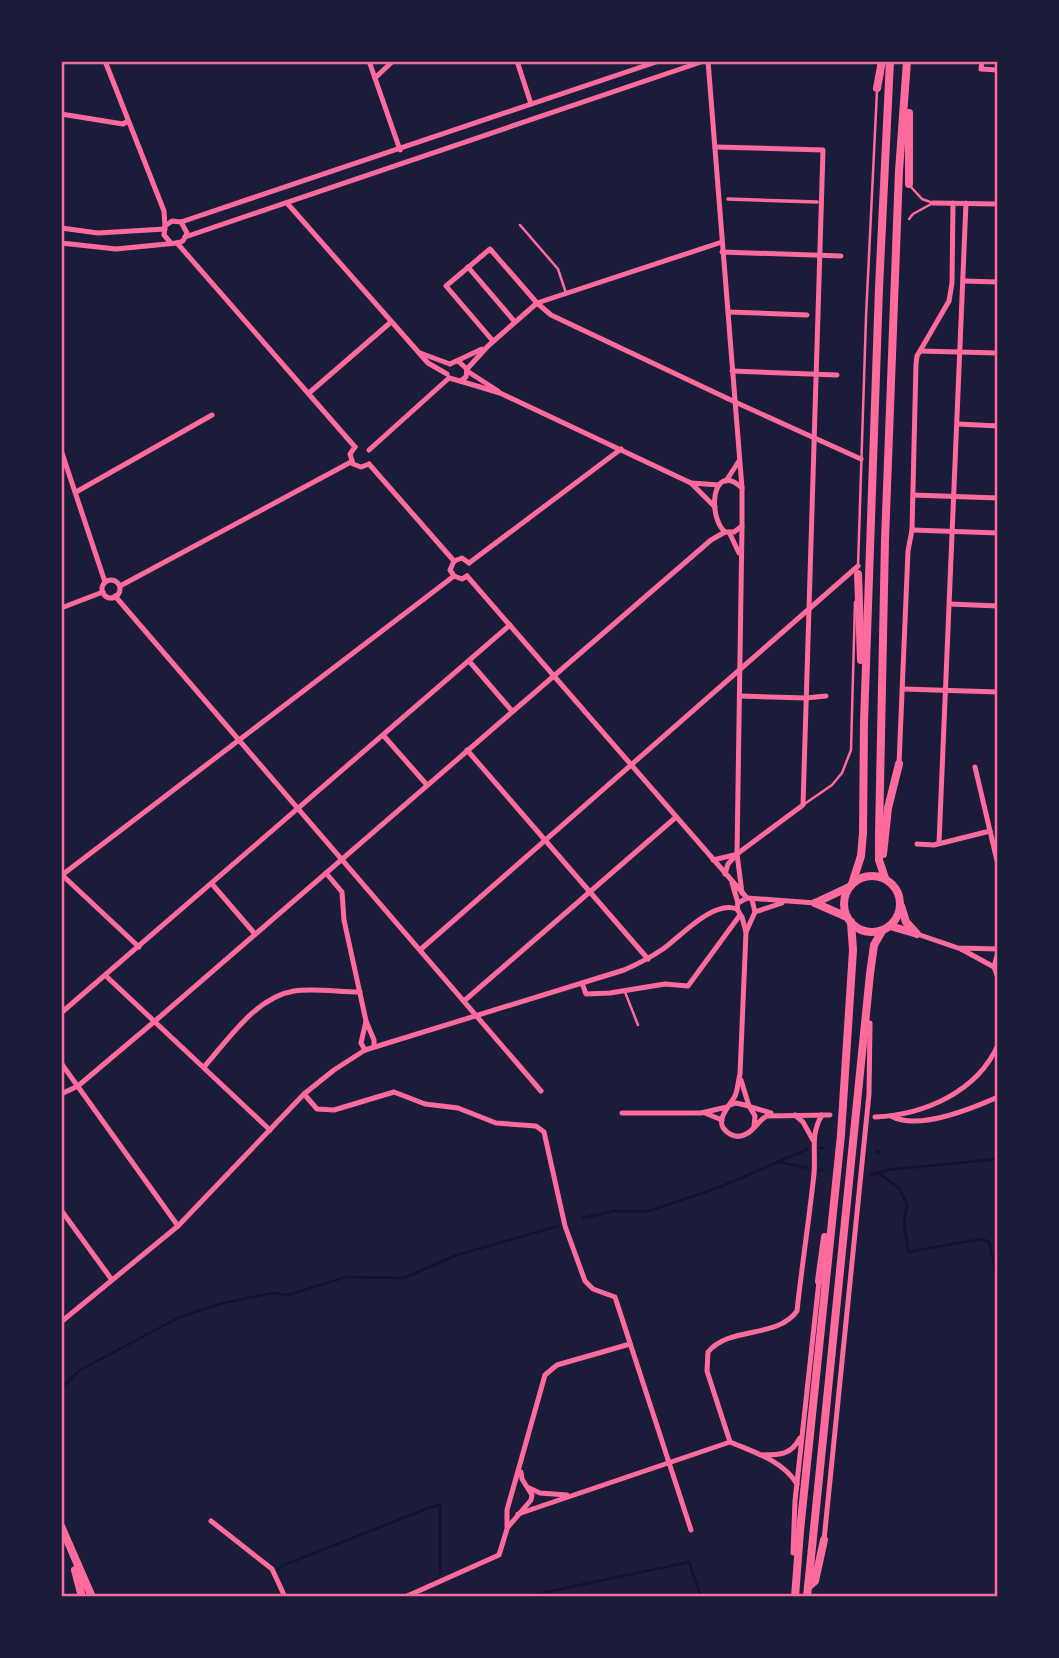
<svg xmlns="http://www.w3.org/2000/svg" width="1059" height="1658" viewBox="0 0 1059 1658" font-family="'Playfair Display',serif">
<rect width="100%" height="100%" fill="#1b1b3a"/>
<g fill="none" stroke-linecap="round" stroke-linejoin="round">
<!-- stream -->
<g stroke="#12122b" stroke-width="2.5">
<polyline points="819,1148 823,1148"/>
<polyline points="876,1151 879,1152"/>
<polyline points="777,1162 808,1168"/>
<polyline points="819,1170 822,1170"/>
<polyline points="878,1173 899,1188 907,1204 904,1223 908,1252 982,1239 989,1242 998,1281"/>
<polyline points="871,1175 887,1170 998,1159"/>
<polyline points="583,1218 614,1211 649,1211 720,1187 808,1149"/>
<polyline points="61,1388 80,1370 180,1317 220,1304 272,1293 288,1295 346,1277 404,1278 457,1255 558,1226"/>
<polyline points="277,1570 284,1565 431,1507 440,1505 440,1574"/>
<polyline points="444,1594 446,1597"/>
<polyline points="523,1597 689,1562 701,1597"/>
</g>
<!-- service -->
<g stroke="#ff6b9d" stroke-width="2.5">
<polyline points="911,187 922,199 933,203"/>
<polyline points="909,219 913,214 933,203"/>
<polyline points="520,225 558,269 566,293"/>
<polyline points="858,567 866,317 877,91"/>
<polyline points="803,805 832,785 842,773 851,750 855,602"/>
<polyline points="625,992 638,1025"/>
</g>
<!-- pedestrian -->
<polyline stroke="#ff6b9d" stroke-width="3.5" points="728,199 817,202"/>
<!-- minor -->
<g stroke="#ff6b9d" stroke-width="5">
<polyline points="105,61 164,211 165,226"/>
<polyline points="369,61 400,150"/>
<polyline points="517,61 531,104"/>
<polyline points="982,61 981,69 998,70"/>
<polyline points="375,78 393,61"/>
<polyline points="61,114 123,124 128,121"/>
<polyline points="715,147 823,150 803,805 737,854 728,864 725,874"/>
<polyline points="287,203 428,363 447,374"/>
<polyline points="933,203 998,204"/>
<polyline points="181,222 659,61"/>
<polyline points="61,228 98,233 165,229"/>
<polyline points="185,237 704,61"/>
<polyline points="61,243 116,249 177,243 183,241 187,233 181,222 172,221 165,226 164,235 170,242"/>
<polyline points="177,243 355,447"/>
<polyline points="722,252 841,256"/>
<polyline points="468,267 515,322"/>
<polyline points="963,281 998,282"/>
<polyline points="728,312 807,315"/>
<polyline points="493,341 446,286 490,249 537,303 551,315 735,402 861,459"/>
<polyline points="920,351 998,353"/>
<polyline points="420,353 450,364"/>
<polyline points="450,364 482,349"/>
<polyline points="467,369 488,346 537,303 722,242"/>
<polyline points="467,371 498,391"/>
<polyline points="732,371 837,375"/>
<polyline points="449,378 460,381 466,377 467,369 458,361"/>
<polyline points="460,381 500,393 691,483 715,507"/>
<polyline points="309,393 391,322"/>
<polyline points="958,424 998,426"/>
<polyline points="355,447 350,454 353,464 361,467 369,464"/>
<polyline points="61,450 105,582"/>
<polyline points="369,450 449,378"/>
<polyline points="369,464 454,561"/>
<polyline points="726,481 739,461"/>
<polyline points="691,483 719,485"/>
<polyline points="76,492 212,415"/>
<polyline points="913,495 998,498"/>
<polyline points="742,526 737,854 742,893"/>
<polyline points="912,530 998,533"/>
<path d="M725,532C707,516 712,460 742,488"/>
<polyline points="729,532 739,553"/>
<polyline points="454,561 450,570 454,576 462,579 467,576"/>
<polyline points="454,561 462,558 469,563"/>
<polyline points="469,563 621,449"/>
<polyline points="467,576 747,898"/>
<circle cx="111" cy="589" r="9"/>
<polyline points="120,586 351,462"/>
<polyline points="115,596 541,1091"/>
<polyline points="950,604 998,606"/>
<polyline points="61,608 103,592"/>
<polyline points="469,661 512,711"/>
<polyline points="903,689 998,692"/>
<polyline points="740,696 806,698 826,696"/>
<polyline points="383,735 427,785"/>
<polyline points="467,750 648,959"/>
<polyline points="899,764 908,551 912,530 916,364 917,356 949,301 952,283 953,203"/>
<polyline points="975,767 998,865"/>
<polyline points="939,843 966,203"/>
<polyline points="917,844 934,845 990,831"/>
<polyline points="713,860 734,855"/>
<polyline points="326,873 342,892 344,920 366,1021 374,1040 374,1046"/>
<polyline points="61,874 139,947"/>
<polyline points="62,875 454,576"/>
<path d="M732,883L738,903L737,909L742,917L746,932L740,1074C738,1081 738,1089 735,1096C729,1107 711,1123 730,1134C735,1137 741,1137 746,1134C755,1130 758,1120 767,1116L830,1115"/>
<polyline points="212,884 255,934"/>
<polyline points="738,903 747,898 815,903"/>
<polyline points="755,912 782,903"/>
<polyline points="746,932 755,912 752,900"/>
<polyline points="917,934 958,948 998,949"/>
<polyline points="961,949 994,967"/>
<polyline points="420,950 858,566"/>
<polyline points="998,952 994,967 998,978"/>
<polyline points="106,976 270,1130"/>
<polyline points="582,983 586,994 610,993 665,984 688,986 740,915"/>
<polyline points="464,1001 675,818"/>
<polyline points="61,1013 510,625"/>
<polyline points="365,1050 361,1043 366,1021"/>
<polyline points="61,1063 178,1226"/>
<path d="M204,1067C228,1040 256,997 294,991C315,988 338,992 360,992"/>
<polyline points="741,1080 749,1106"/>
<polyline points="61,1094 78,1086 155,1021 711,540 725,532 734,532 742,526 742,488 708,61"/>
<polyline points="304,1094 317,1109 334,1110 394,1092 425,1104 458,1108 496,1123 536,1126 544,1132 565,1226 585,1281 593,1289 615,1297 691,1530"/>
<polyline points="730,1105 736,1103 749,1106 755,1116 754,1126"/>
<polyline points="751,1107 771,1113"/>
<polyline points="622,1113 701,1113 727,1107"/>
<polyline points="705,1113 722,1120"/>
<polyline points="795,1115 803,1122 813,1140"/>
<path d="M891,1116C918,1131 971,1109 998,1097"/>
<path d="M875,1117C924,1115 977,1092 998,1045"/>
<polyline points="61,1210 112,1280"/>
<path d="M61,1322L178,1226L304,1094L334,1070L365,1050L624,970C638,964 651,957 663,949C681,936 713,900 737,909"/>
<path d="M730,1442L707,1371L708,1352C729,1326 777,1339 797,1311C802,1265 809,1220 814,1174C816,1153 810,1134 822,1115"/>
<path d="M730,1442C754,1452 783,1461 797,1484"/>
<path d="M762,1455C780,1455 791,1455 800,1438"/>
<polyline points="529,1488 540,1493 567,1495"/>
<polyline points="518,1514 730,1442"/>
<polyline points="211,1521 272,1569 285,1597"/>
<polyline points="508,1527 531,1500 532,1495 522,1479 521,1472"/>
<polyline points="824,1540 869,1094 870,1023"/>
<polyline points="793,1553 795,1501 819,1281"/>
<polyline points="405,1597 499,1555 507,1529 507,1510 545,1375 557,1365 630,1344"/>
</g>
<!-- primary -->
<g stroke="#ff6b9d" stroke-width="8">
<polyline points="61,1526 92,1597"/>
<polyline points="75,1570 82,1597"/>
</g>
<!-- trunk -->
<g stroke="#ff6b9d" stroke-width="8">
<polyline points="877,88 882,61"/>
<polyline points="909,113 909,184"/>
<polyline points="858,574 861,660"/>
<polyline points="883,854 888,808 899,764"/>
<circle cx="872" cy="904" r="28"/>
<polyline points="885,878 879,860 879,834 885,540 899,171 907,61"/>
<polyline points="852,884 861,856 863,833 864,722 879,288 890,61"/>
<polyline points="815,903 849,887"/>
<polyline points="815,903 847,917"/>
<polyline points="901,906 906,922 917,934"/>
<polyline points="890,926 914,933"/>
<polyline points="819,1281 825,1237"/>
<polyline points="808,1587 815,1581 824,1540"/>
<polyline points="795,1597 800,1531 841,1135 853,950 851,922"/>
<polyline points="807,1597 870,974 874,945 882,931"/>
</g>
</g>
<!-- border -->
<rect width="1059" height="1658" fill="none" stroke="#1b1b3a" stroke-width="126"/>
<rect x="63" y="63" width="933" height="1532" fill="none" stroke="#ff6b9d" stroke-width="2.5"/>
</svg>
